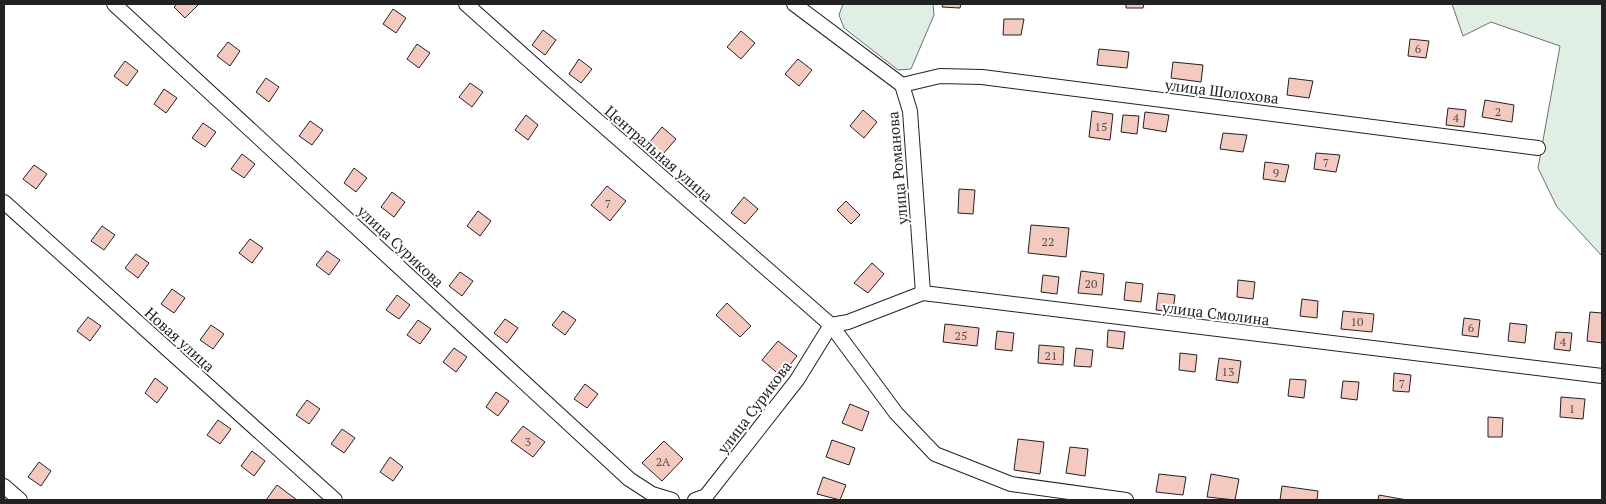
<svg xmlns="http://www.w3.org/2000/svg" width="1606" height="504" viewBox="0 0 1606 504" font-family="'PT Serif',serif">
<rect width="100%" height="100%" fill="#fff"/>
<!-- green -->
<g fill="#e0efe3" stroke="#6f6f6f">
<polygon points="843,4 933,4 934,15 911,69 898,70 844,28 839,15"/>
<polygon points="1452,4 1602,4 1602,256 1557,207 1538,168 1560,46 1491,22 1463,36"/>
</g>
<!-- building -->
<g fill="#f3c9c0" stroke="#222">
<polygon points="177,4 199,4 185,18 174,7"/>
<polygon points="943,4 961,4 960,8 942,7"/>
<polygon points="1126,4 1144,4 1143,8 1126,8"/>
<polygon points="393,9 406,18 396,33 383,24"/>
<polygon points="1004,19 1024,19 1021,35 1003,35"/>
<polygon points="543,30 556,40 545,55 532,45"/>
<polygon points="741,31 755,43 741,59 727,47"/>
<polygon points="1410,39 1429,41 1426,58 1408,56"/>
<polygon points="228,42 240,51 230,66 217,56"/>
<polygon points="417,44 430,53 419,68 407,59"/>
<polygon points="1099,49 1129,52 1127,68 1097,65"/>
<polygon points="579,59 592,69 581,83 569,74"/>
<polygon points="798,59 812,70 799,86 785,74"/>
<polygon points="125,61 138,71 127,86 114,76"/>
<polygon points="1173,62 1203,65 1201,82 1171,78"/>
<polygon points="266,78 279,87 269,102 256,92"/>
<polygon points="1289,78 1313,81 1309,98 1287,95"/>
<polygon points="470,83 483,92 472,107 459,97"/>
<polygon points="164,89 177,98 166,113 154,104"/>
<polygon points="1485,100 1514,105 1512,122 1482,117"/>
<polygon points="1448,108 1466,110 1464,127 1446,125"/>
<polygon points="863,110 877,122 864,138 850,126"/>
<polygon points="1092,111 1113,114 1110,140 1089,137"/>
<polygon points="1145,112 1169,115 1166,132 1143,128"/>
<polygon points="526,115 538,125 528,140 515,130"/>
<polygon points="1123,115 1139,116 1137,134 1121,132"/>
<polygon points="310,121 323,130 312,145 299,136"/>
<polygon points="203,123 216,132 205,147 192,138"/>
<polygon points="662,127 676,139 663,154 649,143"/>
<polygon points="1223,133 1247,135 1243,152 1220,149"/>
<polygon points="1316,153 1340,155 1336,172 1314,169"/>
<polygon points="242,154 255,164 244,178 231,169"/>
<polygon points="1265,162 1289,165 1285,182 1263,179"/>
<polygon points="34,165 47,174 36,189 23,179"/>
<polygon points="354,168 367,178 356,192 344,183"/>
<polygon points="607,186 626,201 610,221 591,205"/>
<polygon points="959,189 975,190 973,214 958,213"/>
<polygon points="392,192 405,202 394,217 381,207"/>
<polygon points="744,197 758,209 745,224 731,213"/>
<polygon points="846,201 860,215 851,224 837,210"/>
<polygon points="478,211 491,221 480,236 467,226"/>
<polygon points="1031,225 1069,228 1066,257 1028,253"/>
<polygon points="102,226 115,235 104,250 91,241"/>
<polygon points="250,239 263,248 252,263 239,253"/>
<polygon points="327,251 340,260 329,275 316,265"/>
<polygon points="136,254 149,263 138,278 125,268"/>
<polygon points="872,263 884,274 868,293 854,283"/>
<polygon points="1081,271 1104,274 1102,295 1078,293"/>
<polygon points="460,272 473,281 462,296 449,286"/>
<polygon points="1043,275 1059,277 1057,294 1041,292"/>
<polygon points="1238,280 1255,282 1253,299 1237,297"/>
<polygon points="1126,282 1143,284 1141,302 1124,300"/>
<polygon points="172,289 185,298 174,313 161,304"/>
<polygon points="1158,293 1175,295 1173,312 1156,310"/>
<polygon points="397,295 410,305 399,319 386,310"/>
<polygon points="1302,299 1318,301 1317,318 1300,316"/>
<polygon points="727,303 751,326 740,337 716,315"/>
<polygon points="563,311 576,320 565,335 552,325"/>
<polygon points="1343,311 1374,314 1372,332 1341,329"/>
<polygon points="1590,312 1602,313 1602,343 1587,341"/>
<polygon points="88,317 101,326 90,341 77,331"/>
<polygon points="1464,318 1480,320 1478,337 1462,335"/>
<polygon points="505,319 518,328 507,343 494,333"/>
<polygon points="418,320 431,329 420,344 407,335"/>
<polygon points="1510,323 1527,325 1525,343 1508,341"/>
<polygon points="945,324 979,328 977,346 943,342"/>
<polygon points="211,325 224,334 213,349 200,340"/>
<polygon points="1108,330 1125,332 1123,349 1107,347"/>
<polygon points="997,331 1014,333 1012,351 995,349"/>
<polygon points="1556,332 1572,333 1570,351 1554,349"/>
<polygon points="778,341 797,356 781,376 762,360"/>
<polygon points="1039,345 1064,347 1063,365 1038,363"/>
<polygon points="454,348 467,357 456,372 443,362"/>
<polygon points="1076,348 1093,350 1091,367 1074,366"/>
<polygon points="1180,353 1197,355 1195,372 1179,370"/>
<polygon points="1219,358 1241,361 1238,383 1216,380"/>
<polygon points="1394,373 1411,375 1409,392 1393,391"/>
<polygon points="155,378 168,388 157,403 145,393"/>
<polygon points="1290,379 1306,380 1304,398 1288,396"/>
<polygon points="1343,381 1359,382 1357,400 1341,398"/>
<polygon points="585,384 598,394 587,408 574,399"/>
<polygon points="496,392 509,401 498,416 486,407"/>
<polygon points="1561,397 1585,399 1583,419 1560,417"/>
<polygon points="307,400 320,409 309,424 296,415"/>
<polygon points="850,404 869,412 862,431 842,423"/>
<polygon points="1488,417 1503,418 1502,437 1488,437"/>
<polygon points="218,420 231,429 220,444 207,435"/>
<polygon points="523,426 545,442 533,457 511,441"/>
<polygon points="342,429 355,438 344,453 331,444"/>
<polygon points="1018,439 1044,442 1040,474 1014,470"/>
<polygon points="832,440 855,448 849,465 826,457"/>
<polygon points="664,441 683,459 662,481 642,463"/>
<polygon points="1070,447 1088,449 1085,476 1066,473"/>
<polygon points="252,451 265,461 254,476 241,466"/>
<polygon points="390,457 403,467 393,481 380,472"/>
<polygon points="39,462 51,471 41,486 28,477"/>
<polygon points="1159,474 1186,477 1183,495 1156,492"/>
<polygon points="1211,474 1239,479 1235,500 1207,497"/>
<polygon points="823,477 846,485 840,500 817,494"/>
<polygon points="277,485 297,500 266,500"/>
<polygon points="1282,486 1318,491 1317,500 1280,500"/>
<polygon points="1379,495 1407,500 1378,500"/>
</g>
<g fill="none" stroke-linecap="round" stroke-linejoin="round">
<defs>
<g id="minor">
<polyline points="114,4 629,479 652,494 672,500"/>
<polyline points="466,4 551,80 831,325 896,413 935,454 1011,484 1126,500"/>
<polyline points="794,4 902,85 910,111 923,293"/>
<polyline points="902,85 940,76 982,77 1538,148"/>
<polyline points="4,202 335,500"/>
<polyline points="831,325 848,322 923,293 1602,376"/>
<polyline points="4,486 20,500"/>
<polyline points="695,500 706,496 797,380 831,325"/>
</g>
</defs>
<!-- minor casing -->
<use href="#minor" stroke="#222" stroke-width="16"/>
<!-- minor -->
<use href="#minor" stroke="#fff" stroke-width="14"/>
</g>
<g text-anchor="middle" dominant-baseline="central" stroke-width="4" stroke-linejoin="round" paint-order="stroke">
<!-- number labels -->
<g font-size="12" fill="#564c4a">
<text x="1418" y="48">6</text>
<text x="1498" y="111">2</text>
<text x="1456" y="117">4</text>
<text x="1101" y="126">15</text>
<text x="1326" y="162">7</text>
<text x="1276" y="172">9</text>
<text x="608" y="203">7</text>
<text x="1048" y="241">22</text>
<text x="1091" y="283">20</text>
<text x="1357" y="321">10</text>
<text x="1471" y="327">6</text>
<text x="961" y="335">25</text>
<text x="1563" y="341">4</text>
<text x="1051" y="355">21</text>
<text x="1228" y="371">13</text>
<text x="1402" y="383">7</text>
<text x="1572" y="408">1</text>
<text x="528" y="441">3</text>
<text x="663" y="461">2А</text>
</g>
<!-- street labels -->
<g font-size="15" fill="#222" stroke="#fff">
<text transform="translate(1222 91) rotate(7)">улица Шолохова</text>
<text transform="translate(659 153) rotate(41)">Центральная улица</text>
<text transform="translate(897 168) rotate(-95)">улица Романова</text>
<text transform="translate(401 246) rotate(43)">улица Сурикова</text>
<text transform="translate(1216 313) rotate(7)">улица Смолина</text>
<text transform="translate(180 339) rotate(42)">Новая улица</text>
<text transform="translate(754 407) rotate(-53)">улица Сурикова</text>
</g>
</g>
<!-- border -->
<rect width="1606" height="504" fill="none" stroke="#222222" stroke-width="10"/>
</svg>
